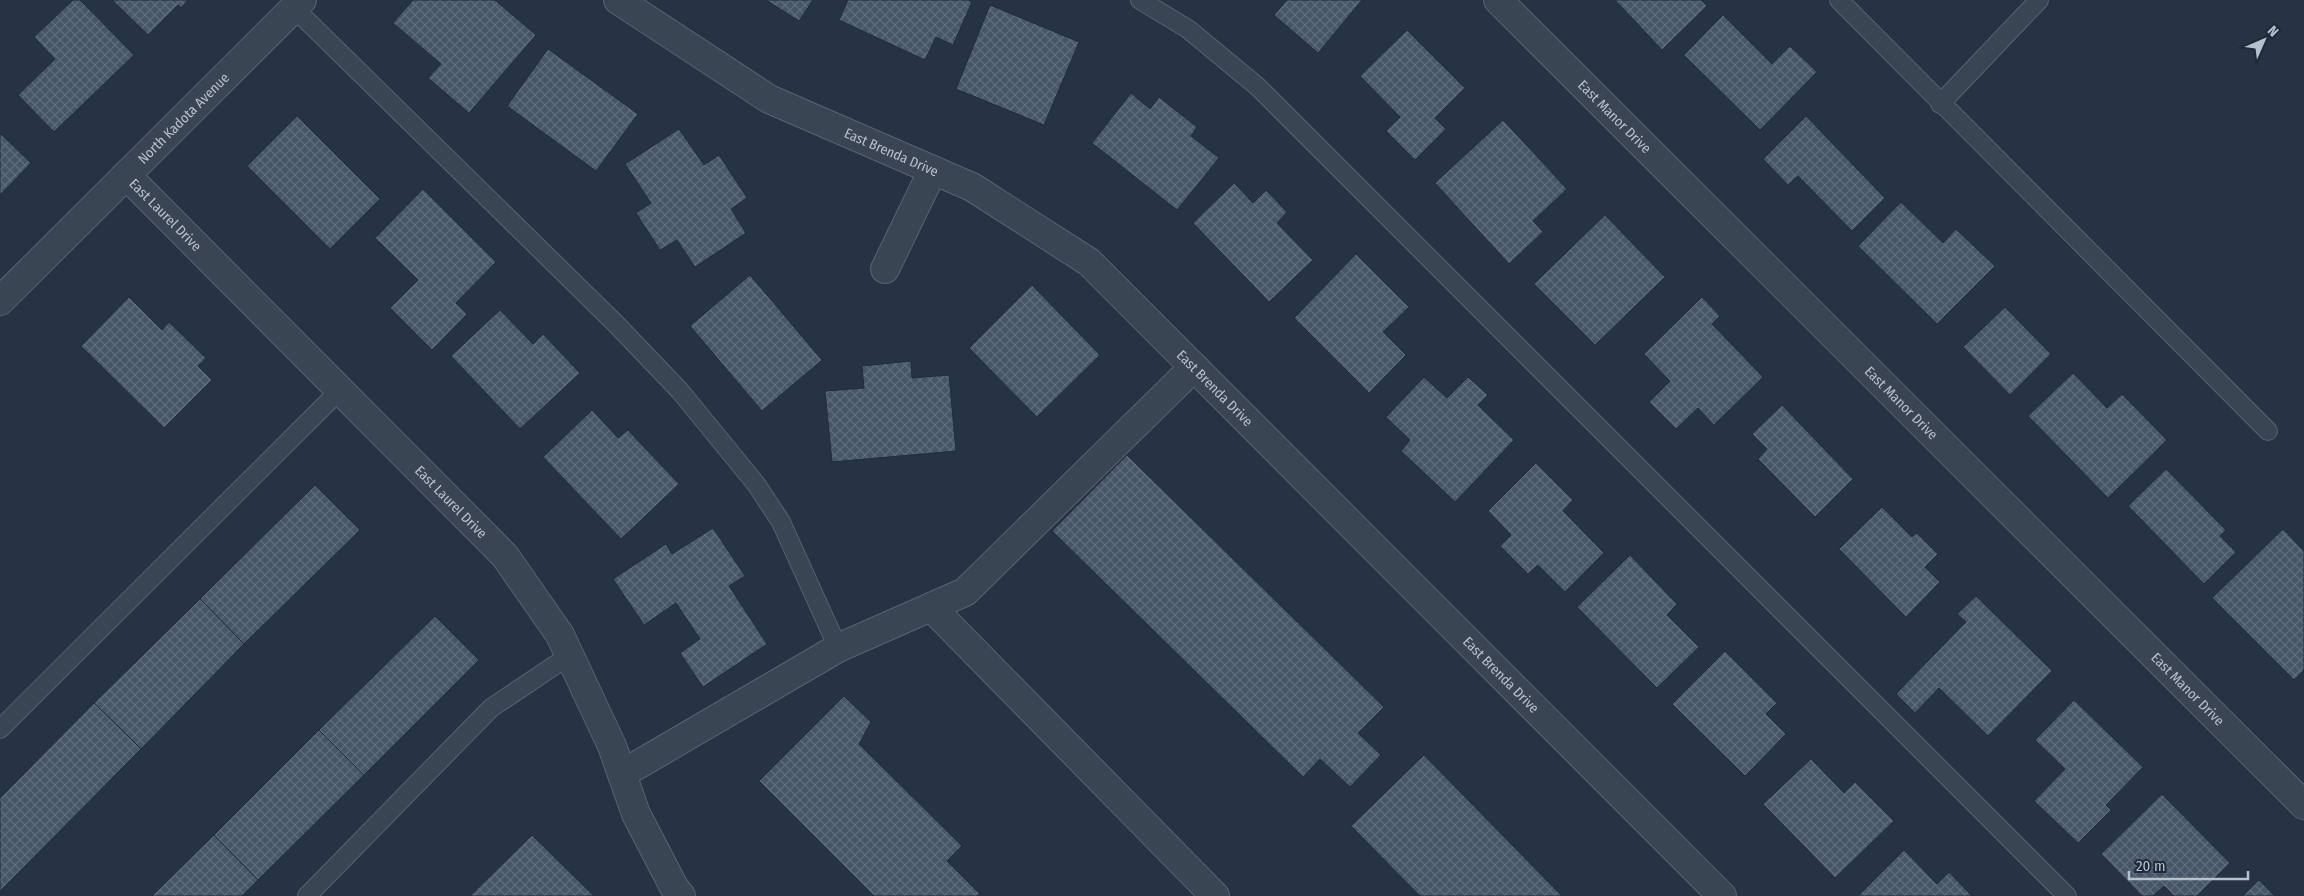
<svg xmlns="http://www.w3.org/2000/svg" width="2304" height="896" viewBox="0 0 2304 896" font-family="'Fira Sans Condensed',sans-serif">
<defs>
<pattern id="building-cross-hatch" width="8" height="8" patternUnits="userSpaceOnUse" patternTransform="scale(1.25)"><rect width="8" height="8" fill="#465568"/><path d="M0 0l8 8M0 8l8-8" fill="none" stroke="#5e6c7c"/></pattern>
</defs>
<rect width="100%" height="100%" fill="#253344"/>
<!-- building -->
<g fill="url(#building-cross-hatch)" stroke="#202c3b">
<polygon points="73,0 80,0 134,55 54,132 18,95 55,59 34,37"/>
<polygon points="112,0 188,0 181,8 178,5 148,35"/>
<polygon points="413,0 495,0 536,35 469,113 428,78 441,64 393,23"/>
<polygon points="766,0 813,0 799,21"/>
<polygon points="848,0 968,0 972,2 953,45 936,37 925,60 839,20"/>
<polygon points="1287,0 1362,0 1318,53 1274,15"/>
<polygon points="1615,0 1701,0 1707,6 1662,50"/>
<polygon points="990,5 1079,42 1044,125 956,89"/>
<polygon points="1723,15 1772,64 1790,46 1817,72 1760,130 1684,55"/>
<polygon points="1407,30 1465,88 1435,118 1446,129 1415,160 1386,131 1400,117 1360,76"/>
<polygon points="548,49 638,114 596,171 507,106"/>
<polygon points="1131,93 1150,109 1159,97 1197,127 1191,136 1219,158 1177,210 1092,143"/>
<polygon points="297,116 380,199 330,249 247,166"/>
<polygon points="1806,116 1885,198 1852,231 1798,176 1788,185 1763,159"/>
<polygon points="1503,120 1567,189 1533,221 1543,232 1509,264 1435,183"/>
<polygon points="679,129 704,165 719,155 747,198 731,209 746,233 695,267 677,240 660,250 636,213 651,203 625,164"/>
<polygon points="0,133 31,163 0,195"/>
<polygon points="1234,183 1253,203 1266,190 1287,212 1277,223 1313,260 1269,302 1193,223"/>
<polygon points="423,189 496,262 456,303 467,314 432,350 390,308 418,280 375,238"/>
<polygon points="1901,202 1943,243 1956,229 1995,266 1937,324 1858,246"/>
<polygon points="1605,215 1665,277 1595,345 1534,284"/>
<polygon points="1356,254 1409,307 1383,332 1406,355 1369,393 1294,318"/>
<polygon points="750,275 822,360 762,411 690,326"/>
<polygon points="1032,285 1100,355 1037,417 969,348"/>
<polygon points="129,297 162,330 169,322 206,358 198,366 212,380 164,428 81,346"/>
<polygon points="1702,297 1720,316 1712,324 1763,377 1714,425 1698,408 1676,429 1649,402 1670,381 1644,354"/>
<polygon points="2005,307 2051,354 2010,395 1963,347"/>
<polygon points="500,310 533,344 543,334 580,373 520,429 451,356"/>
<polygon points="911,361 912,378 949,375 956,451 832,462 825,391 864,388 862,366"/>
<polygon points="2073,373 2107,408 2122,394 2167,440 2108,498 2028,416"/>
<polygon points="1424,377 1447,398 1468,377 1488,395 1478,405 1514,440 1455,502 1401,451 1410,440 1386,417"/>
<polygon points="1782,405 1853,479 1815,517 1758,459 1767,449 1752,434"/>
<polygon points="592,410 618,438 628,430 679,484 621,539 543,457"/>
<polygon points="1127,455 1384,707 1358,733 1381,755 1350,787 1320,759 1303,777 1052,531"/>
<polygon points="1536,463 1573,500 1563,511 1604,553 1565,592 1538,565 1528,574 1500,546 1511,535 1488,511"/>
<polygon points="2166,469 2226,530 2220,536 2236,552 2204,584 2128,506"/>
<polygon points="315,485 360,530 244,644 200,599"/>
<polygon points="1882,507 1912,537 1917,533 1938,554 1925,567 1940,582 1906,617 1839,549"/>
<polygon points="713,528 745,576 729,586 767,644 703,687 680,653 700,639 676,603 644,625 613,579 666,544 672,554"/>
<polygon points="2283,529 2304,551 2304,670 2294,680 2212,598"/>
<polygon points="1630,555 1677,604 1667,615 1699,647 1657,688 1577,607"/>
<polygon points="1976,596 2052,671 1988,736 1939,688 1915,713 1896,694 1966,622 1957,614"/>
<polygon points="200,599 244,644 141,749 94,703"/>
<polygon points="435,616 479,660 364,775 319,730"/>
<polygon points="1725,651 1777,703 1766,714 1786,734 1745,776 1672,704"/>
<polygon points="844,696 871,722 859,744 962,846 947,861 980,894 977,896 874,896 759,781"/>
<polygon points="2074,700 2143,767 2106,805 2111,810 2078,843 2034,801 2065,769 2035,740"/>
<polygon points="94,703 141,749 0,891 0,798"/>
<polygon points="319,730 364,775 258,880 214,835"/>
<polygon points="1424,755 1562,896 1420,896 1351,826"/>
<polygon points="1811,759 1844,793 1855,782 1894,821 1835,878 1763,804"/>
<polygon points="2162,794 2230,863 2197,896 2174,896 2164,886 2153,896 2142,896 2101,854"/>
<polygon points="214,835 258,880 242,896 152,896"/>
<polygon points="532,835 594,896 470,896"/>
<polygon points="1904,850 1937,884 1949,872 1972,896 1858,896"/>
<polygon points="2259,880 2275,896 2243,896"/>
</g>
<g fill="none" stroke-linecap="round" stroke-linejoin="round">
<defs>
<g id="service">
<polyline points="1140,0 1188,29 1258,87 2067,896"/>
<polyline points="1839,0 2268,431"/>
<polyline points="294,8 616,324 680,391 756,484 781,522 838,648"/>
<polyline points="1940,104 2039,0"/>
<polyline points="0,729 340,390"/>
<polyline points="307,896 491,708 570,655"/>
</g>
<g id="minor">
<path id="s1" d="M618,0L769,99L972,187L1089,262L1722,896"/>
<path id="s2" d="M1498,0L2304,805"/>
<path id="s3" d="M126,175L505,556L560,635L612,746L636,814L674,887L681,896"/>
<polyline points="885,269 933,170"/>
<path id="s4" d="M0,301L302,0"/>
<polyline points="931,607 1215,896"/>
<polyline points="622,774 838,648 965,592 1194,367"/>
</g>
</defs>
<!-- service casing -->
<use href="#service" stroke="#586371" stroke-width="20"/>
<!-- minor casing -->
<use href="#minor" stroke="#586371" stroke-width="30"/>
<!-- service -->
<use href="#service" stroke="#3a4553" stroke-width="18"/>
<!-- minor -->
<use href="#minor" stroke="#3a4553" stroke-width="28"/>
</g>
<g text-anchor="middle" dominant-baseline="central" stroke-width="5" stroke-linejoin="round" paint-order="stroke">
<!-- street labels -->
<g font-size="14" fill="#b7c0cd" stroke="#1e2a39">
<text stroke="none"><textPath href="#s2" startOffset="165">East Manor Drive</textPath></text>
<text stroke="none"><textPath href="#s4" startOffset="259">North Kadota Avenue</textPath></text>
<text stroke="none"><textPath href="#s1" startOffset="314">East Brenda Drive</textPath></text>
<text stroke="none"><textPath href="#s3" startOffset="56">East Laurel Drive</textPath></text>
<text stroke="none"><textPath href="#s1" startOffset="719">East Brenda Drive</textPath></text>
<text stroke="none"><textPath href="#s2" startOffset="570">East Manor Drive</textPath></text>
<text stroke="none"><textPath href="#s3" startOffset="461">East Laurel Drive</textPath></text>
<text stroke="none"><textPath href="#s1" startOffset="1124">East Brenda Drive</textPath></text>
<text stroke="none"><textPath href="#s2" startOffset="975">East Manor Drive</textPath></text>
</g>
</g>
<!-- north arrow -->
<g transform="translate(2264 40) rotate(45)" stroke="#1e2a39" stroke-width="4" paint-order="stroke">
<path d="M0-4L9 19L0 12L-9 19Z" fill="#b7c0cd"/>
<text y="-8" font-size="14" font-weight="bold" text-anchor="middle" fill="#b7c0cd">N</text>
</g>
<!-- scale -->
<path d="M2129 871v8h119v-8" fill="none" stroke="#b7c0cd" stroke-width="2.5"/>
<text x="2136" y="871" font-size="15" fill="#b7c0cd" stroke="#1e2a39" stroke-width="4" paint-order="stroke">20 m</text>
</svg>
